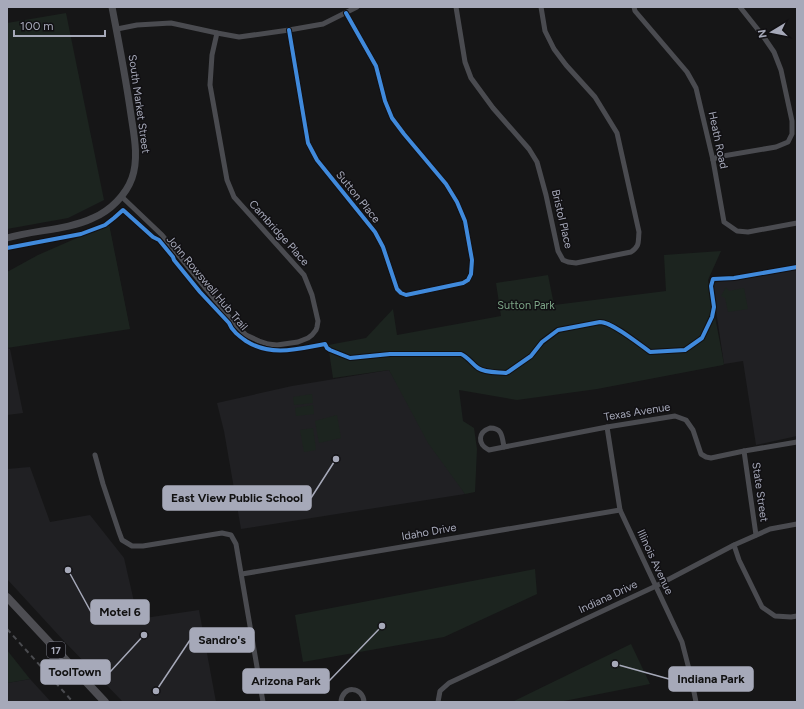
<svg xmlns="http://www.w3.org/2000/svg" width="804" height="709" viewBox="0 0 804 709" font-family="Figtree,sans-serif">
<rect width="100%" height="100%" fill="#161617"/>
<!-- built -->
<g fill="#202023">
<polygon points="797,268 797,436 756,445 743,361 724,364 712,283"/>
<polygon points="7,348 10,349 23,413 7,415"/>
<polygon points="389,370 465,494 241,529 224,431 217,403 292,386"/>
<polygon points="30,467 50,522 90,515 124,558 138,619 199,610 216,702 123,702 63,640 7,579 7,469"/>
<polygon points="30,679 51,702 7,702 7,683"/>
</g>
<!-- green -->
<g fill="#1c241f">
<polygon points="66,13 104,200 68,218 7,229 7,23"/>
<polygon points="109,224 130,329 7,348 7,272 38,255"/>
<polygon points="721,251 708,280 724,364 723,365 597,389 517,400 459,390 463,421 474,428 477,449 475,492 465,494 428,443 389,370 333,378 328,345 366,338 393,309 397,335 501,316 496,283 548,275 554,305 666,291 664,255"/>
<polygon points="726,287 729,291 744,288 748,309 728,312 725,298 721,296"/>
<polygon points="312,394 313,403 294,405 293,397"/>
<polygon points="313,405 314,414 296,416 295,408"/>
<polygon points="337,415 341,438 319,443 315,421"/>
<polygon points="313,428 316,450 304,452 300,430"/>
<polygon points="535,569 537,594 444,637 303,662 295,615"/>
<polygon points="631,644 650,684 559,702 512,702"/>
<polygon points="7,650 30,679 7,683"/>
</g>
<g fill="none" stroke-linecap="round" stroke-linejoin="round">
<!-- minor -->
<g stroke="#4a4b50" stroke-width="5">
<path d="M456,7L465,62L471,78L493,108L529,149L537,162L546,195L558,251L563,260L568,262L576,263L631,252C640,246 638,242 639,232L617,133L595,97L566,65L554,49L545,31L541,7"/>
<polyline points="634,7 635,11 687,72 696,88 713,160 724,222 737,231 748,232 797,223"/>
<polyline points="117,29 137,25 171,23 217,33 239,37 289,30 323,24 357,7"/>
<polyline points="289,30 308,143 317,160 375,232 383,247 397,289 401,293 406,295 463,283 468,280 471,274 472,260 465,221 457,202 446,184 404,134 392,118 385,101 376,66 346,13"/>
<polyline points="713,160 717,157 776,147 788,142 792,134 792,121 781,70 774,52 763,36 740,7"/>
<polyline points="121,196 162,235 234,323 246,335 259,341 268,344 277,345 298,342 308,338 312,335 316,330 317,327 318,321 312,295 304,275 234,197 227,180 210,85 212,55 217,33"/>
<polyline points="607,427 620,510 682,642 691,677 696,702"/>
<path d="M490,428C502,428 502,436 504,447L489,450C477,444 478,432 490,428Z"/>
<polyline points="504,447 607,427 675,416 686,420 693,430 701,454 706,457 711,458 744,451 797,442"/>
<polyline points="744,451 756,535"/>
<polyline points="95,455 103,484 119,532 122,540 132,546 143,546 222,533 231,535 236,544 263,702"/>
<polyline points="734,545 739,560 762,607 775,616 791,617 797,616"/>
<polyline points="242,574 620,510"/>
<path d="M341,702C342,685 363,686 364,702"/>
<polyline points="438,702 440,691 449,683 656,586 734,545 770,529 797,524"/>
</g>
<!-- secondary -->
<path stroke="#48494e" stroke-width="7" d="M7,238C34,230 68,230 93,218C110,211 126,195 132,178C139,158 134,135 131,115C126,79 119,43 112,7"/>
<!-- trunk -->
<polyline stroke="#4d4d52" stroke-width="8" points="7,597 105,702"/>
<!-- rail -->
<polyline stroke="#4a4b4f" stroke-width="2" stroke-dasharray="5 4" stroke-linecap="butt" points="7,629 73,702"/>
<defs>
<g id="cycleway">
<polyline points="289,30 308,143 317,160 375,232 383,247 397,289 401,293 406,295 463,283 468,280 471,274 472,260 465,221 457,202 446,184 404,134 392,118 385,101 376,66 346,13"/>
<path d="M7,248L81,234L105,225L114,218L123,210L153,237L159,240L173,257L174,260L200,292L229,323C232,331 239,336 246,341C271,357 298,349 325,344L327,348L330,350L350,358L390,354H461C468,357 472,364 478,368C485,373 497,372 506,373L508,372L531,356L542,342L558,330L600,322C612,322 639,344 650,352L685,350L702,338L712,317L714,307L711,286L713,279L734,278L797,267"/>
</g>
</defs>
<!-- cycleway casing -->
<use href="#cycleway" stroke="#111013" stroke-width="6"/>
<!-- cycleway -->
<use href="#cycleway" stroke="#408adc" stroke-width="4"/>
</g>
<g text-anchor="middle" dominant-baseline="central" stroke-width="3" stroke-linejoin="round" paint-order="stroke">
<!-- shield labels -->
<rect fill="#111013" stroke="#797b87" stroke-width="1" x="47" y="642" width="18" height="16" rx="3"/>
<g font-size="10" font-weight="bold" fill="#a6a9b9">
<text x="56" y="650">17</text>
</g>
<!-- street labels -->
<g font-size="11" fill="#a6a9b9" stroke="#111013">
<text transform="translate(139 104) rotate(82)">South Market Street</text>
<text transform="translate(718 140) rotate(78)">Heath Road</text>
<text transform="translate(358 197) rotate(51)">Sutton Place</text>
<text transform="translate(562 219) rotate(77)">Bristol Place</text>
<text transform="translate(279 233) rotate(48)">Cambridge Place</text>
<text transform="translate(207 283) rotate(50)">John Rowswell Hub Trail</text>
<text transform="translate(637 412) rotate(-9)">Texas Avenue</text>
<text transform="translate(760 492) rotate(82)">State Street</text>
<text transform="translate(429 532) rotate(-10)">Idaho Drive</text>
<text transform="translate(655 562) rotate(65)">Illinois Avenue</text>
<text transform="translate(608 597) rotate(-25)">Indiana Drive</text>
</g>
<!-- park labels -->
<g font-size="11" fill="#7ca586" stroke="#111013">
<text x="526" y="305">Sutton Park</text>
</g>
</g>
<!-- callouts -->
<path fill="none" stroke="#a6a9b9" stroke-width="1.5" d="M336 459L311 498M68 570L91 612M156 691L190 640M144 635L110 672M615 664L669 679M382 626L329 681"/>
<g fill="#a6a9b9" stroke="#111013" stroke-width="1.5">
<circle cx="336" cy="459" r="4"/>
<circle cx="68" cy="570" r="4"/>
<circle cx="156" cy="691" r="4"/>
<circle cx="144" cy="635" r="4"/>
<circle cx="615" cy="664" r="4"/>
<circle cx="382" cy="626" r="4"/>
</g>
<g fill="#a6a9b9" stroke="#a6a9b9" stroke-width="1.5">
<rect x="163" y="486" width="148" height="24" rx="4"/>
<rect x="91" y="600" width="58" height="24" rx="4"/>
<rect x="190" y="628" width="64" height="24" rx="4"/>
<rect x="41" y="660" width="69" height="24" rx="4"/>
<rect x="669" y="667" width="84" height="24" rx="4"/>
<rect x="243" y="669" width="86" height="24" rx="4"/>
</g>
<g font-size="12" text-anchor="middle" font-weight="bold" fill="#111">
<text x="237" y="502">East View Public School</text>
<text x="120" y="616">Motel 6</text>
<text x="222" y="644">Sandro's</text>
<text x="75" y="676">ToolTown</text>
<text x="711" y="683">Indiana Park</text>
<text x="286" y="685">Arizona Park</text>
</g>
<!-- border -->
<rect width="804" height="709" fill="none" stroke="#a6a9b9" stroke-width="16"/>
<!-- north arrow -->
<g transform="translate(772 32) rotate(260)" stroke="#111013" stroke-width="3" paint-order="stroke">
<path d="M0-3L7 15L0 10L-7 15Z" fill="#a6a9b9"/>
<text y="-6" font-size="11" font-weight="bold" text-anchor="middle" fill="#a6a9b9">N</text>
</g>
<!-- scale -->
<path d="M14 30v6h91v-6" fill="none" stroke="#a6a9b9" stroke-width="2"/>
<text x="20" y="30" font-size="12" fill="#a6a9b9" stroke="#111013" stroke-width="3" paint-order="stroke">100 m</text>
</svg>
